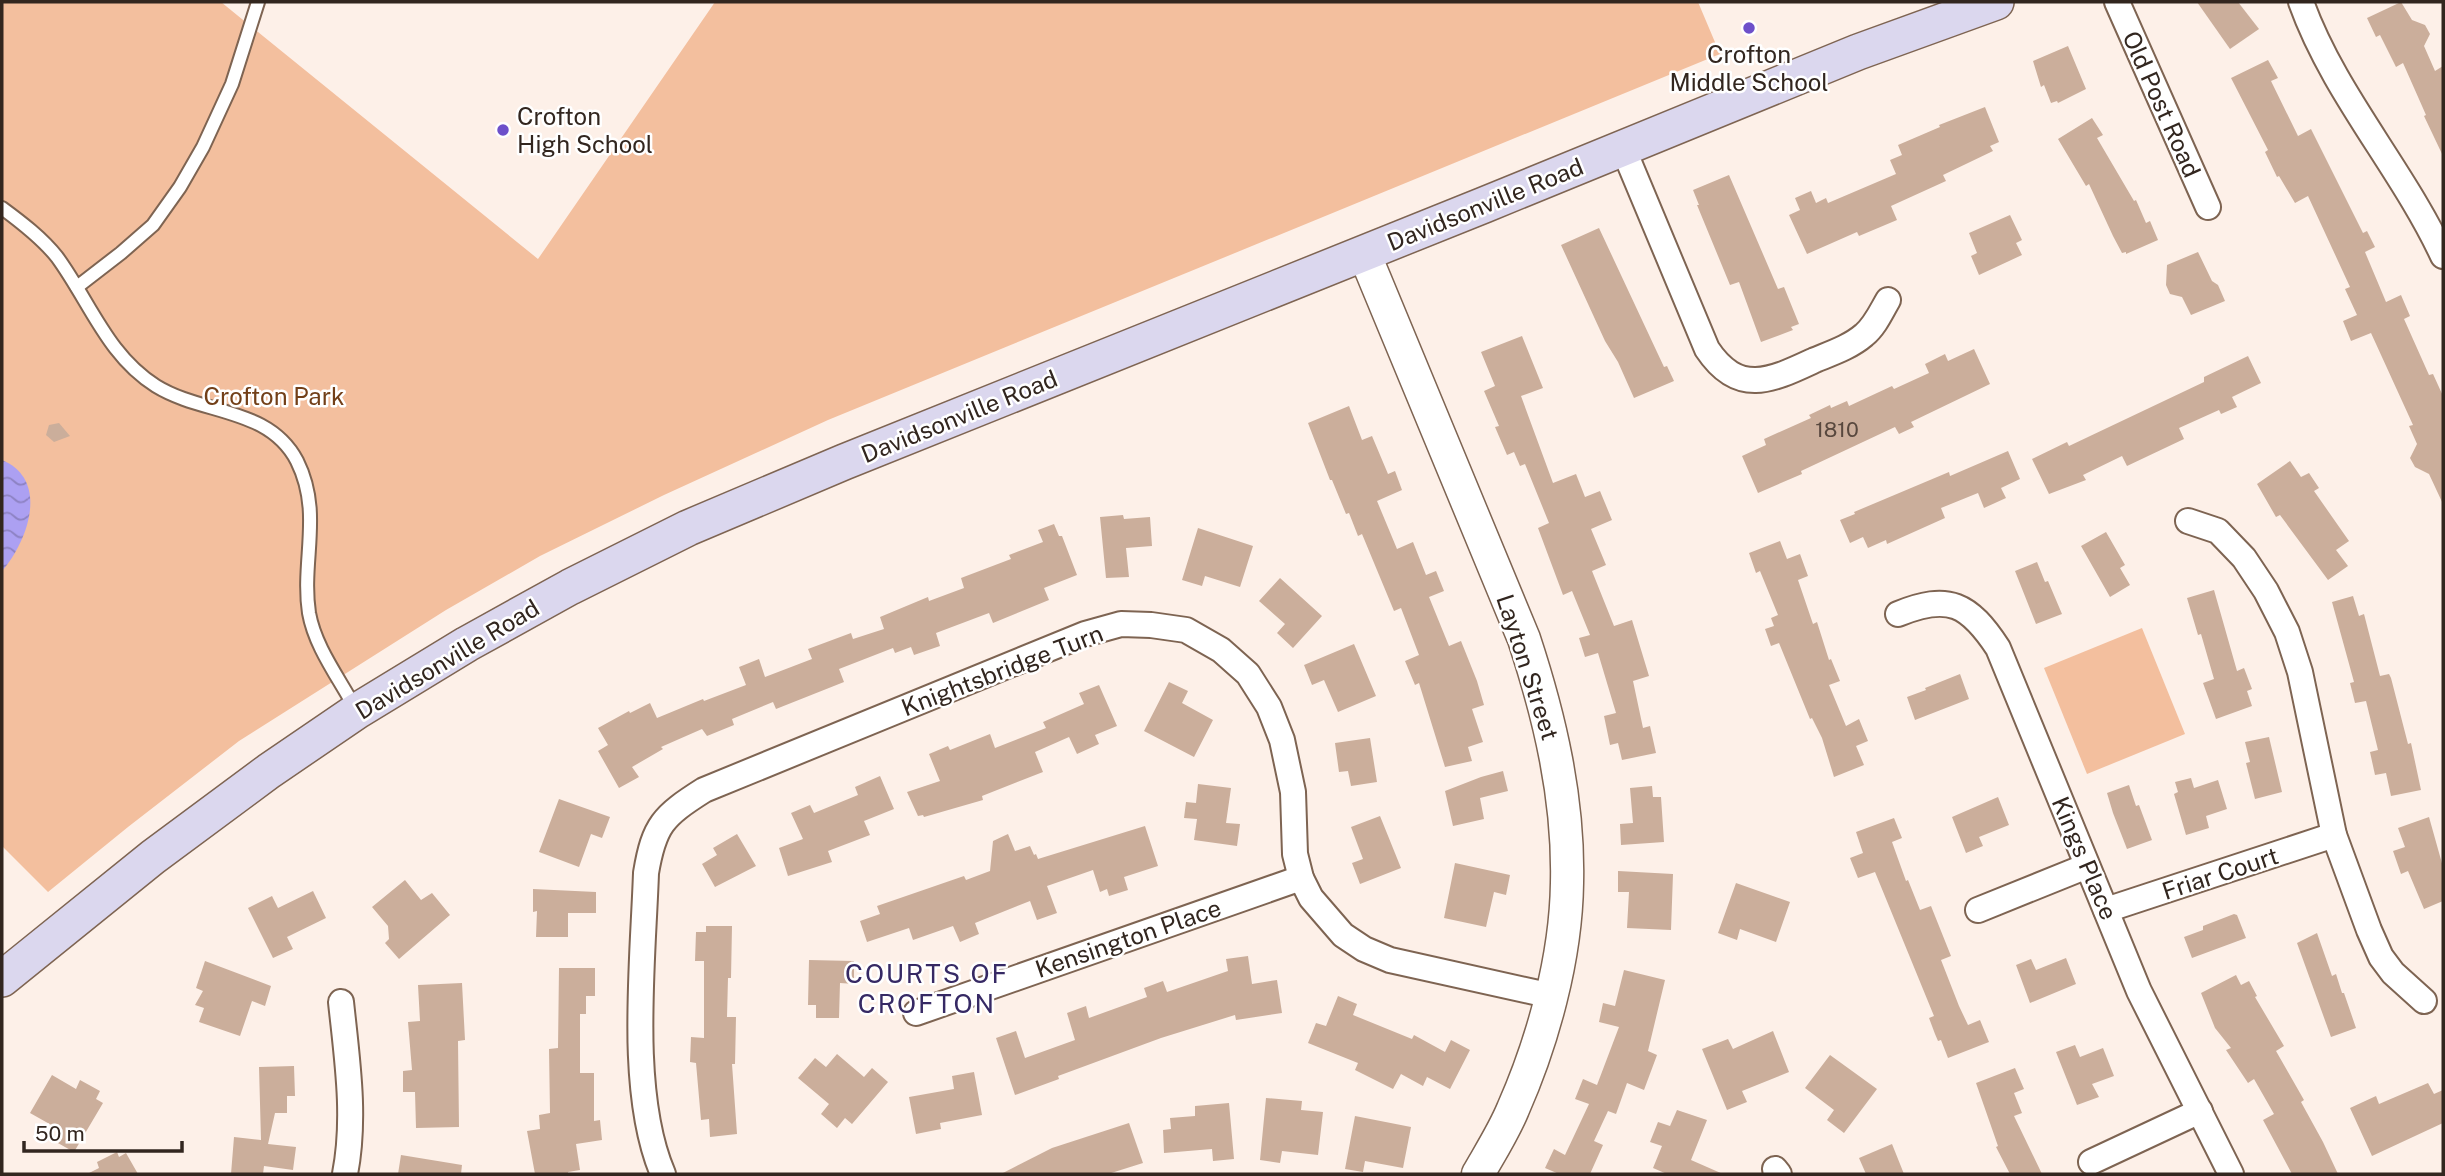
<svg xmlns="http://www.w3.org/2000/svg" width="2445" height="1176" viewBox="0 0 2445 1176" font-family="'Public Sans',sans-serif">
<defs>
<pattern id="water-waves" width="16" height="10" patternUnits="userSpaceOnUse" patternTransform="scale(1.75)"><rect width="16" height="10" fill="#aca0f2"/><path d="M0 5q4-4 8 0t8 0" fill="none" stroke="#8d82c3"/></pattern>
</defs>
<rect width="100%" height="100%" fill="#fdf0e8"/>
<!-- park -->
<g fill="#f3bf9e">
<polygon points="2,2 221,2 538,259 715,2 1698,2 1720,54 828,420 664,495 540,556 446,610 239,741 128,827 48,892 2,846"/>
<polygon points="2142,628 2185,734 2087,774 2044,668"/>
</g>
<!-- water -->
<path fill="url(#water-waves)" d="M2,460C50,480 28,541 2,571Z"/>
<!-- building -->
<g fill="#cbae9b">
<polygon points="2197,2 2238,2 2259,29 2230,49"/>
<polygon points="2401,2 2412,20 2425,25 2430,34 2424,46 2435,71 2443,66 2443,156 2424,116 2426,115 2403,63 2396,67 2380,35 2376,37 2367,18"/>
<polygon points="2068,46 2086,89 2058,103 2057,101 2051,103 2044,85 2041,87 2033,61"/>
<polygon points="2268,60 2278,78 2271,81 2298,136 2311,129 2363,233 2367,231 2375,247 2365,252 2386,302 2401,295 2410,316 2404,319 2429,375 2433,374 2443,396 2443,504 2429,474 2415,467 2410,458 2417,444 2409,426 2413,425 2371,333 2351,341 2343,321 2357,315 2345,289 2350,287 2308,196 2295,203 2279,176 2277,177 2265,152 2268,150 2231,78"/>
<polygon points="1985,107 1999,142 1990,146 1993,151 1943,175 1946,181 1891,206 1897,220 1859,236 1857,232 1807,254 1789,215 1800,210 1795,198 1811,191 1816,203 1826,198 1828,203 1896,174 1890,160 1902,155 1898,145 1940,127 1939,125"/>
<polygon points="2092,118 2103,135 2097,138 2134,201 2136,200 2146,223 2150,221 2158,240 2126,254 2126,252 2122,253 2113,236 2089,184 2086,186 2058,139"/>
<polygon points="1729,175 1778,289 1784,287 1799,324 1791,327 1793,330 1761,342 1739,282 1730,285 1697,205 1699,205 1693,190"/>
<polygon points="2010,215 2022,240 2016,243 2022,255 1979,275 1971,256 1977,253 1969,233"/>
<polygon points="1599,228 1664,367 1667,366 1674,381 1634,398 1618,362 1605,341 1561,245"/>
<polygon points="2198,252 2212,281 2218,285 2225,301 2191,315 2182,297 2170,294 2166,285 2167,265"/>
<polygon points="1522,336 1543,388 1521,396 1553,483 1576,474 1585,497 1600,491 1612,520 1591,529 1606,565 1592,571 1614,626 1632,620 1649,676 1633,681 1643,728 1650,726 1656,753 1622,760 1618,743 1610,745 1604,716 1616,713 1598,653 1585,657 1579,638 1590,635 1572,591 1563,595 1538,528 1549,523 1525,464 1520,466 1514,452 1507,455 1495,427 1499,426 1484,391 1495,386 1481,352"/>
<polygon points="1974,349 1990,384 1911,422 1914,427 1899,434 1895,427 1801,471 1802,474 1758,493 1742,456 1766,445 1764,439 1811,418 1809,415 1830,405 1831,408 1847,401 1849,406 1892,386 1894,389 1929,373 1925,364 1945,354 1948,361"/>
<polygon points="2248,356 2261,383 2232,397 2237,407 2221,414 2219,410 2179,428 2184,439 2127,466 2122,456 2083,475 2086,480 2049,494 2032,459 2067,442 2069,446 2204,382 2204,377"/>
<polygon points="1349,406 1362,440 1372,436 1388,474 1395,471 1402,490 1377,501 1397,549 1413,542 1426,575 1436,571 1444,591 1429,597 1449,646 1461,641 1477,681 1484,705 1472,709 1483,742 1468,747 1472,761 1445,767 1419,683 1415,685 1405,661 1419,655 1401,608 1394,611 1362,534 1358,536 1349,513 1346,514 1332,480 1330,480 1308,423"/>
<polygon points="59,423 70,436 54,442 46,435 49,425"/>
<polygon points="2008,451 2020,479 2001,488 2006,498 1984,508 1978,493 1941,508 1945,518 1887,544 1886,540 1868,548 1863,537 1850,543 1840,520 1855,514 1854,512 1949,472 1950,476"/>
<polygon points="2290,461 2301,477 2309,473 2319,488 2314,491 2349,541 2336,550 2348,566 2328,580 2280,515 2276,517 2257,484"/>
<polygon points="1123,515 1124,519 1150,517 1152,546 1126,548 1129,577 1106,578 1100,517"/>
<polygon points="1054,524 1059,536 1062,536 1077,575 1044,588 1049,600 993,623 989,613 936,633 940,646 914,655 911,647 895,653 893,648 839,669 844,682 776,709 773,702 732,719 734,725 707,736 702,729 661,747 663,749 632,767 639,777 619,788 598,751 608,745 598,728 629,711 630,713 650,703 657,718 703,699 704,701 746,685 739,667 759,659 765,677 812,659 808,649 851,633 853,639 884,629 880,617 928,597 929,601 964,588 961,578 1011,559 1009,555 1043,542 1038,530"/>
<polygon points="1198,528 1253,546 1240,587 1205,576 1202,586 1182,580"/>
<polygon points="2106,532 2125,565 2120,568 2130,585 2110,597 2081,546"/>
<polygon points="1780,541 1787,559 1800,554 1808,576 1798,580 1813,624 1817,622 1829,660 1831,659 1840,681 1829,685 1846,726 1859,719 1868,741 1856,746 1864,765 1834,777 1822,738 1812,718 1810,719 1779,643 1771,646 1765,629 1774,626 1771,618 1778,615 1760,571 1756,573 1749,553"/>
<polygon points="2037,562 2045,582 2048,581 2062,614 2036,624 2015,571"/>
<polygon points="1280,578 1322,616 1293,648 1277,633 1285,624 1259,601"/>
<polygon points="2214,590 2237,671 2244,668 2252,689 2247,691 2252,706 2216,719 2203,683 2214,679 2201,634 2198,635 2187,598"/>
<polygon points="2353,596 2359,616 2364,614 2380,676 2389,674 2391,678 2408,744 2411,743 2421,790 2391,796 2386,773 2375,775 2370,752 2378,750 2366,701 2355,703 2350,683 2354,682 2332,602"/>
<polygon points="1354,644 1376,696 1338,712 1324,680 1312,685 1304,665"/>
<polygon points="1960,674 1969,699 1915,720 1907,697 1926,690 1925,688"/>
<polygon points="1169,682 1188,691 1182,703 1213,720 1194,757 1144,731"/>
<polygon points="1099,685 1117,726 1095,735 1099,744 1077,754 1069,737 1035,752 1043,772 982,796 983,800 924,817 923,815 918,816 907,792 940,781 929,754 948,746 950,750 990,734 995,748 1046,728 1043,722 1084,704 1079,693"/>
<polygon points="2269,737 2282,792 2255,799 2246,763 2250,762 2245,742"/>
<polygon points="1370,738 1377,782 1351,786 1348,771 1339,772 1335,743"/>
<polygon points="1503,771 1508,791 1480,798 1484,819 1453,826 1445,791 1481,777"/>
<polygon points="880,776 894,809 864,821 870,835 828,851 832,862 788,876 779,848 803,839 791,813 810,805 814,813 858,795 855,787"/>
<polygon points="2191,778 2194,788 2218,780 2227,809 2206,816 2209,828 2186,835 2174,794 2178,792 2175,782"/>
<polygon points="1198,784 1231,788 1226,823 1240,824 1237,846 1194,840 1197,819 1184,818 1186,802 1196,803"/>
<polygon points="2129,785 2136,806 2139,805 2152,840 2127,849 2113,813 2107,793"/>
<polygon points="1652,786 1653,797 1661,797 1664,842 1621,845 1620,824 1633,823 1630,788"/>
<polygon points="1998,797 2009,825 1979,837 1983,846 1966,853 1952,817"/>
<polygon points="559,799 610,817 602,838 591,834 579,867 539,852"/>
<polygon points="1380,816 1401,868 1360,884 1352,863 1363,859 1351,827"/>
<polygon points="2429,817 2443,867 2443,901 2424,909 2408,871 2401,874 2393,851 2405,847 2398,828"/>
<polygon points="1894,818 1902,838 1892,842 1906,881 1908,880 1920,910 1931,906 1951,956 1941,960 1959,1006 1968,1025 1980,1020 1989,1042 1948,1058 1941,1040 1938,1041 1935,1034 1929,1018 1934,1016 1875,872 1858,878 1850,858 1863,853 1856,832"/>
<polygon points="1145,826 1158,866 1124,877 1128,890 1109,896 1107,889 1100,892 1093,870 1047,886 1057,913 1037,920 1030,901 975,923 979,934 960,942 953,926 913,940 909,928 867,942 860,921 880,914 877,906 964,876 966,880 990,871 993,841 1008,834 1015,851 1030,846 1034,855 1036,854 1038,859"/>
<polygon points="737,834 756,866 715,887 702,864 717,855 713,848"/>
<polygon points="1455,863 1510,875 1506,895 1494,892 1486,927 1444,918"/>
<polygon points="1618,871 1673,874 1671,930 1627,928 1629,892 1618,892"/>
<polygon points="405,880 421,900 432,893 450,915 399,959 385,943 389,939 388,926 372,907"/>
<polygon points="1736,883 1790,902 1776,942 1740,929 1737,940 1718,933"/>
<polygon points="533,889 596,892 596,913 568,913 568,937 536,937 537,911 533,912"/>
<polygon points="313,891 326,918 287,937 293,949 273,958 248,908 272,896 278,908"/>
<polygon points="2234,914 2237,915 2246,938 2192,958 2184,937 2203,930 2203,926"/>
<polygon points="706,926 732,926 731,978 728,978 727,1017 736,1017 735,1064 732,1064 737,1134 710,1137 709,1119 701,1120 696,1063 690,1062 691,1037 704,1038 704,961 695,961 696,932 706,932"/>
<polygon points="2317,933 2332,976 2336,974 2342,993 2344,993 2356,1028 2331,1037 2297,943"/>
<polygon points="1248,956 1252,984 1277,980 1282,1013 1236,1020 1235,1015 1161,1038 1058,1076 1059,1079 1015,1095 996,1038 1016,1031 1025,1058 1075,1040 1067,1013 1086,1006 1089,1018 1147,997 1144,988 1163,981 1167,992 1228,971 1226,959"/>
<polygon points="2066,958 2076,984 2030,1003 2016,965 2031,959 2036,970"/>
<polygon points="809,960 854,961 854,984 840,983 839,1018 816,1018 816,1005 808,1005"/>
<polygon points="205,961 271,986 265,1006 252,1001 240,1036 199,1022 204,1008 195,1005 203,991 196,988"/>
<polygon points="559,968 595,968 595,996 586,996 586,1014 580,1014 580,1073 594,1073 594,1121 600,1120 602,1140 576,1144 580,1170 568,1172 568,1174 535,1174 527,1131 540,1129 539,1115 550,1113 549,1049 558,1048"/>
<polygon points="1624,970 1665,980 1648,1051 1657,1055 1644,1090 1627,1083 1616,1114 1608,1111 1594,1141 1603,1145 1590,1174 1559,1174 1545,1168 1554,1149 1565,1155 1589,1104 1575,1099 1583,1079 1597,1085 1619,1027 1599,1022 1603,1003 1615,1006"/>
<polygon points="2236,975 2241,985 2249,981 2257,996 2255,997 2284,1046 2276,1051 2304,1100 2301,1102 2323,1142 2338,1174 2292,1174 2263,1120 2274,1114 2254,1079 2248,1083 2226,1050 2231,1048 2215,1028 2201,993"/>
<polygon points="462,983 465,1040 458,1041 459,1127 416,1128 415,1092 403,1092 403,1071 412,1070 408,1022 420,1021 418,985"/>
<polygon points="1338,996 1357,1004 1353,1015 1412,1039 1414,1035 1445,1052 1451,1040 1470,1050 1450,1089 1427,1077 1423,1086 1401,1074 1393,1089 1355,1070 1358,1063 1308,1043 1316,1023 1326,1026"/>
<polygon points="1773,1031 1789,1072 1742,1091 1747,1102 1727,1110 1702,1049 1728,1039 1733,1049"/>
<polygon points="2075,1045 2080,1057 2103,1048 2114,1076 2092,1084 2099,1097 2077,1105 2056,1052"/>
<polygon points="837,1054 864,1077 872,1068 888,1082 852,1124 845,1118 837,1128 821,1114 829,1104 798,1078 815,1058 826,1067"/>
<polygon points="1830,1055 1877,1089 1844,1133 1827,1120 1834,1110 1805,1088"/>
<polygon points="294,1066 295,1096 287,1096 287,1113 275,1113 268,1144 296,1147 293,1170 264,1166 263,1174 231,1174 234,1137 261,1140 259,1067"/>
<polygon points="2015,1068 2024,1089 2014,1093 2022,1113 2014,1116 2042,1174 2010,1174 1996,1147 1998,1146 1976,1083"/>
<polygon points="974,1072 982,1115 940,1123 941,1129 916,1134 909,1097 954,1089 952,1076"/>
<polygon points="52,1075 76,1089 80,1080 100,1091 96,1099 103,1103 74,1152 56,1142 62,1131 30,1113"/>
<polygon points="2428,1083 2434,1094 2443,1090 2443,1123 2372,1156 2350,1108 2376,1096 2379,1104"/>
<polygon points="1266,1098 1302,1101 1301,1110 1323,1112 1318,1155 1282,1151 1280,1163 1260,1160"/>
<polygon points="1229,1103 1234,1159 1213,1161 1212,1149 1164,1153 1163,1130 1171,1129 1170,1118 1195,1116 1195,1106"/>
<polygon points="1677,1110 1707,1120 1691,1160 1723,1174 1667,1174 1653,1168 1662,1146 1650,1142 1658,1122 1670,1126"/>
<polygon points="1355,1116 1411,1127 1403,1168 1365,1161 1363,1172 1345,1169"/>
<polygon points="1129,1123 1143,1163 1108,1174 1001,1174 1052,1148"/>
<polygon points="1892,1144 1904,1174 1866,1174 1859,1158"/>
<polygon points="117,1152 119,1157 126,1153 138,1174 87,1174 99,1168 97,1162"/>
<polygon points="401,1155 462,1165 461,1174 398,1174"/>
</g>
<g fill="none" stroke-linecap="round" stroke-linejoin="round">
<defs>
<g id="service">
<path d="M2,208C21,222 42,238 57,257C90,302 107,355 156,386C203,415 269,407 297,461C323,513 301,560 309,613C315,647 339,678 355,708"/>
<polyline points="77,287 121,253 153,225 180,187 203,147 232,84 258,2"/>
</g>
<g id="minor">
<polyline points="2117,2 2208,207"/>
<path d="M2301,2C2334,94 2402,168 2443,256"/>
<path d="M1623,148L1707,349C1739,397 1772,380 1815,360C1832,353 1850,347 1864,335C1875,326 1881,312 1888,300"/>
<polyline points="2188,521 2218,531 2244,558 2266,591 2287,632 2300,672 2334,835 2369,930 2381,957 2393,973 2424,1001"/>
<path d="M1898,614C1949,593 1969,604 1998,648L2139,991L2231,1174"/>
<polyline points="1978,910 2087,866"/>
<polyline points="2106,910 2334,835"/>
<path d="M341,1002C347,1059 356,1117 345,1174"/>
<polyline points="916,1013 1301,878"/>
<polyline points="2091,1162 2200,1111"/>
<polyline points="1775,1169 1779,1174"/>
<path d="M663,1174C628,1093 643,962 646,873C654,825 663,816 704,790L1085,634L1121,624L1151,625L1186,630L1221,650L1248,674L1269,707L1282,740L1293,792L1295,854L1301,878L1311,898L1343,935L1364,949L1390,960L1552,996"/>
</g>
<path id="tertiary" d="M1364,253L1524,639C1550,718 1569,799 1567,883C1566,958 1543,1041 1513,1109C1504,1131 1490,1153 1478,1174"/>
<polyline id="secondary" points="2,979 153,857 269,771 357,711 467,644 570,587 688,528 844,462 1484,205 1858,52 1996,2"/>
</defs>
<!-- service casing -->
<use href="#service" stroke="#7e6452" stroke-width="16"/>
<!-- minor casing -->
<use href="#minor" stroke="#7e6452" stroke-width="28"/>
<!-- tertiary casing -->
<use href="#tertiary" stroke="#7e6452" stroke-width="35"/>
<!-- secondary casing -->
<use href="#secondary" stroke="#7e6452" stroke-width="38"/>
<!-- service -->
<use href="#service" stroke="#fff" stroke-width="12"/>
<!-- minor -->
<use href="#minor" stroke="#fff" stroke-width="24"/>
<!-- tertiary -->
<use href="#tertiary" stroke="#fff" stroke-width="32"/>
<!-- secondary -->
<use href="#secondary" stroke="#dbd7ee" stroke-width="35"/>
</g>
<!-- markers -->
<g fill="#6d50ca" stroke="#fff" stroke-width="2.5">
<circle cx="1749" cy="28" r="7"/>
<circle cx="503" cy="130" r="7"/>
</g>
<g text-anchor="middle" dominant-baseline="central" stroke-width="5" stroke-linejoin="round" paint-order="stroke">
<!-- number labels -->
<g font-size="21" fill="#58483e">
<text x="1837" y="429">1810</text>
</g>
<!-- poi labels -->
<g font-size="24" fill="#32261f" stroke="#fff">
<text x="1749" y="54">Crofton<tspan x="1749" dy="28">Middle School</tspan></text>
<text x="517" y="116" text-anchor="start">Crofton<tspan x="517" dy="28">High School</tspan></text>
</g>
<!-- street labels -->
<g font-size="24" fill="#32261f" stroke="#fff">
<text transform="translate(2162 104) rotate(66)">Old Post Road</text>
<text transform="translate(1485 204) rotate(-22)">Davidsonville Road</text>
<text transform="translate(959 416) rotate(-22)">Davidsonville Road</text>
<text transform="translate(447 659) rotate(-31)">Davidsonville Road</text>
<text transform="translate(1528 667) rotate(72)">Layton Street</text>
<text transform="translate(1002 670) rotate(-21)">Knightsbridge Turn</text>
<text transform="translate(2085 858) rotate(67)">Kings Place</text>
<text transform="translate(2220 873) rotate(-18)">Friar Court</text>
<text transform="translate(1128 938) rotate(-19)">Kensington Place</text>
</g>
<!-- park labels -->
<g font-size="24" fill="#723f18" stroke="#fff">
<text x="274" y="396">Crofton Park</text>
</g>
<!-- neighbourhood labels -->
<g font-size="26" letter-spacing="2" fill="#362964" stroke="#fff">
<text x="927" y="973">COURTS OF<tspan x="927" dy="30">CROFTON</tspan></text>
</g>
</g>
<!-- border -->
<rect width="2445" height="1176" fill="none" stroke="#32261f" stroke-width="7"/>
<!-- scale -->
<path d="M24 1141v10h158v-10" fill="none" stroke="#32261f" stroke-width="3.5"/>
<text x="35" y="1141" font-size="21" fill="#32261f" stroke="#ffffff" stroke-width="5" paint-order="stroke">50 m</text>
</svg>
